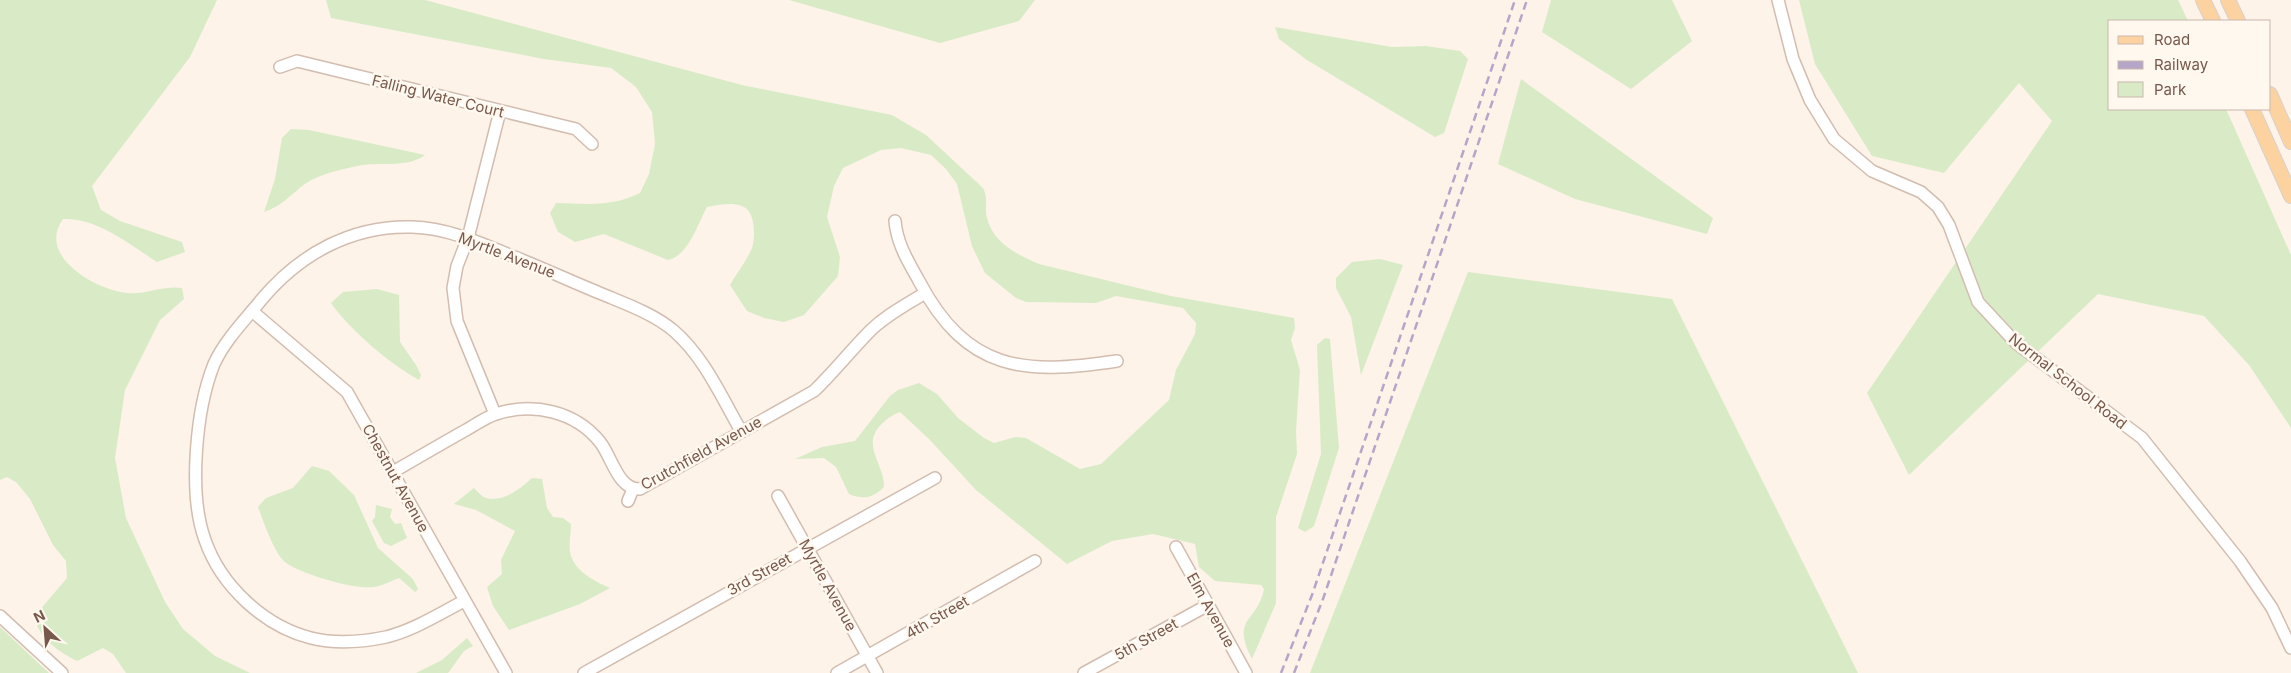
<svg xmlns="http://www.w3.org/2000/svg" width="2291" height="673" viewBox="0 0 2291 673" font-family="Inter,sans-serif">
<rect width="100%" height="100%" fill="#fdf3e8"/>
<!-- green -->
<g fill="#d8ebc6">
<path d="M0,0H217L190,57L92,186L101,210L120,221L182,242L185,252L157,262C131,245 96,217 63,219C36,256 96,290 127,293C145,295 163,285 182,288L184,299L160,320L125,390L115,458L126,518L165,602L183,629L215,656L250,673H126L113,654L103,648L77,661C59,652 42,640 35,621L38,612L67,578L66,561L53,545L30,499L16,482L7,477L0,480Z"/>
<path d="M326,0H425L742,85L892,115L926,135L983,188C989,200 984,206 987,218C993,243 1018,255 1039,264L1171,296L1294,318L1295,328L1291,340L1300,370L1296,431L1297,454L1276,517V603L1252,659C1230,617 1258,622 1264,589L1261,585L1215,581L1199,567L1195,544L1153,534L1112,541L1067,564L976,490L929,439L900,412C890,416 885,420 878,428C863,448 885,466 884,487C873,498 863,500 849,494L836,467L824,458L795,459L822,447L855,441L890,396L898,390L919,383L937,394L958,418L984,438L994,443L1015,437L1026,438L1080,469L1101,464L1169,400L1176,370L1195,334L1196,323L1183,308L1116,296L1096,303L1026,302L1016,298L985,273L972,246L957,184L946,169L931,155L901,148L881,150L843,168L834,186L827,217L840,257L838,276L804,315L784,322L764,318L747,311L730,285C737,273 747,260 752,248C756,236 755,210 742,206C731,202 718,205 707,207C697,225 689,255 668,260L604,234L575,242L558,232L550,213L556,203C588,204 611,207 640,193L649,174L655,144L652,112L636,87L611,68L544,59L331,18Z"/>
<polygon points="789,0 1035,0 1019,21 940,43"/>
<polygon points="1551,0 1672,0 1692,41 1631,89 1542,32"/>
<polygon points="1799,0 2178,0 2188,21 2110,21 2110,109 2226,109 2291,255 2291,428 2249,365 2204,316 2098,294 1909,475 1867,393 2052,121 2019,83 1944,173 1872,156 1815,64"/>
<polygon points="1275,27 1392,47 1426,46 1460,51 1468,59 1444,133 1435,137 1307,60 1279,39"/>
<polygon points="1521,79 1713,218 1707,234 1575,199 1498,164"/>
<path d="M291,129L309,130L425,155C406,169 378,161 357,166C340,170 319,174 305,184C290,195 282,206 264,212L275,179L282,138Z"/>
<polygon points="1380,259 1403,265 1361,375 1351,317 1336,288 1336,278 1352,262"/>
<polygon points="1468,272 1672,299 1858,673 1310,673"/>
<path d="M377,289L399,295L400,342L416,365L421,375L419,380C390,364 350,330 331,303L343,292Z"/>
<polygon points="1325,338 1330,339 1339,448 1314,526 1305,532 1298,528 1321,454 1317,345"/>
<path d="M312,466L329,471L354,495L378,548L413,579L418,589L415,592L399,578C391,581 382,586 374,587C355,590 300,574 285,562C274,553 263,520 258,507L266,498L293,488Z"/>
<path d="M532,478L542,479L547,508L553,517L563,518L571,524C571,534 568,547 571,556C577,573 595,581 610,588L580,604L509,630L493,606L487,587L502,574L501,560L515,531L476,510L454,504L474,488C477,491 482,497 486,498C503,503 521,488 532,478Z"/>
<polygon points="376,505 392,509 390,517 395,524 401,523 407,538 391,546 384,543 372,521 375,517"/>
<polygon points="0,627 49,673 0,673"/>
<polygon points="467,638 473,646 464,651 448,673 416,673 442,660"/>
</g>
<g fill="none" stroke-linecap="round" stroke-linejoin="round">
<defs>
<g id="minor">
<polyline points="1778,0 1793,59 1810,100 1834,139 1872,171 1921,192 1938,207 1949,225 1978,302 2016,343 2142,438 2240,561 2272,608 2291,648"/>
<polyline points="280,67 297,61 576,129 592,144"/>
<path d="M895,221C897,244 908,261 919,281C967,372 1024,375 1117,361"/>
<polyline points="252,311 347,392 506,673"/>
<polyline points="495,414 457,321 453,288 457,266 468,238 500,111"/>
<path d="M393,472C417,458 441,444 466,430C475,425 486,417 496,414C533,402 575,411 600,442C612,457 618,490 640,489L814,391C834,372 851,350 870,331C886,315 906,305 925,293"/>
<polyline points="778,496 877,673"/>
<polyline points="628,501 633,489"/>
<polyline points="1176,547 1246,673"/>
<path d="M464,601C439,614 414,630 386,637C362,642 335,644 311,638C264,626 221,586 205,540C188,494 196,409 214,364C225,340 245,320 262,299C300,254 352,225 412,227C451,228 487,246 522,260C549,271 575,283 602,294C626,304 654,314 674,331C704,357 721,396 741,431"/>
<polyline points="0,616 62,673"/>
<polyline points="584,673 935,478"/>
<polyline points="837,673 1035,561"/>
<polyline points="1084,673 1208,605"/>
</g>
<g id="major">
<polyline points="2203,0 2213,21"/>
<polyline points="2228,0 2238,21"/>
<polyline points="2270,94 2291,142"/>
<polyline points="2252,109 2291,196"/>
</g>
</defs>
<!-- minor casing -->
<use href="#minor" stroke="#d2bdb0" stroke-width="14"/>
<!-- major casing -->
<use href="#major" stroke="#d9d0cd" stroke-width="16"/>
<!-- minor -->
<use href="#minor" stroke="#fff" stroke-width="11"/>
<!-- major -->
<use href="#major" stroke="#fcd3a0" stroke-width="14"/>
<!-- rail -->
<g stroke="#b5a5c8" stroke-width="2.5" stroke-dasharray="8 5" stroke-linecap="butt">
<polyline points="1281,673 1312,595 1515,0"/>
<polyline points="1294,673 1323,599 1527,0"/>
</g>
</g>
<g text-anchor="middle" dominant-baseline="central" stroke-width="5" stroke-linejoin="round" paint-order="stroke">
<!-- street labels -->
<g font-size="15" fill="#78584b" stroke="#fff8ef">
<text transform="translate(438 96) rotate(14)">Falling Water Court</text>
<text transform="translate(507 255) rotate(21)">Myrtle Avenue</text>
<text transform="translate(2068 381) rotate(38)">Normal School Road</text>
<text transform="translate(701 453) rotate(-29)">Crutchfield Avenue</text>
<text transform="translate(396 478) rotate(61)">Chestnut Avenue</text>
<text transform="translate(759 574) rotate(-29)">3rd Street</text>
<text transform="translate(828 585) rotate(61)">Myrtle Avenue</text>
<text transform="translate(1211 610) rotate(61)">Elm Avenue</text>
<text transform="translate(937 617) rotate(-30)">4th Street</text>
<text transform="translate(1146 639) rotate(-29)">5th Street</text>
</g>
</g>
<!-- legend -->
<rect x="2108" y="20" width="162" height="90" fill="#fff8ef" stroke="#c9b8ad"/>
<rect x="2118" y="36" width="25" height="8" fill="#fcd3a0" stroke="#c9b8ad"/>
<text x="2154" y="45" font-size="15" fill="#78584b">Road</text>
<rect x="2118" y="61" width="25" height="8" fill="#b5a5c8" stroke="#c9b8ad"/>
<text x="2154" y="70" font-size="15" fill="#78584b">Railway</text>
<rect x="2118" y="82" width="25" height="15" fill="#d8ebc6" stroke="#c9b8ad"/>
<text x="2154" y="95" font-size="15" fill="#78584b">Park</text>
<!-- north arrow -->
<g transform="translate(45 628) rotate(334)" stroke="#fff8ef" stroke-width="4" paint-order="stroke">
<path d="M0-4L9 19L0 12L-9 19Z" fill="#78584b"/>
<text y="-8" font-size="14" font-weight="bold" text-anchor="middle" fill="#78584b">N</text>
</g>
</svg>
